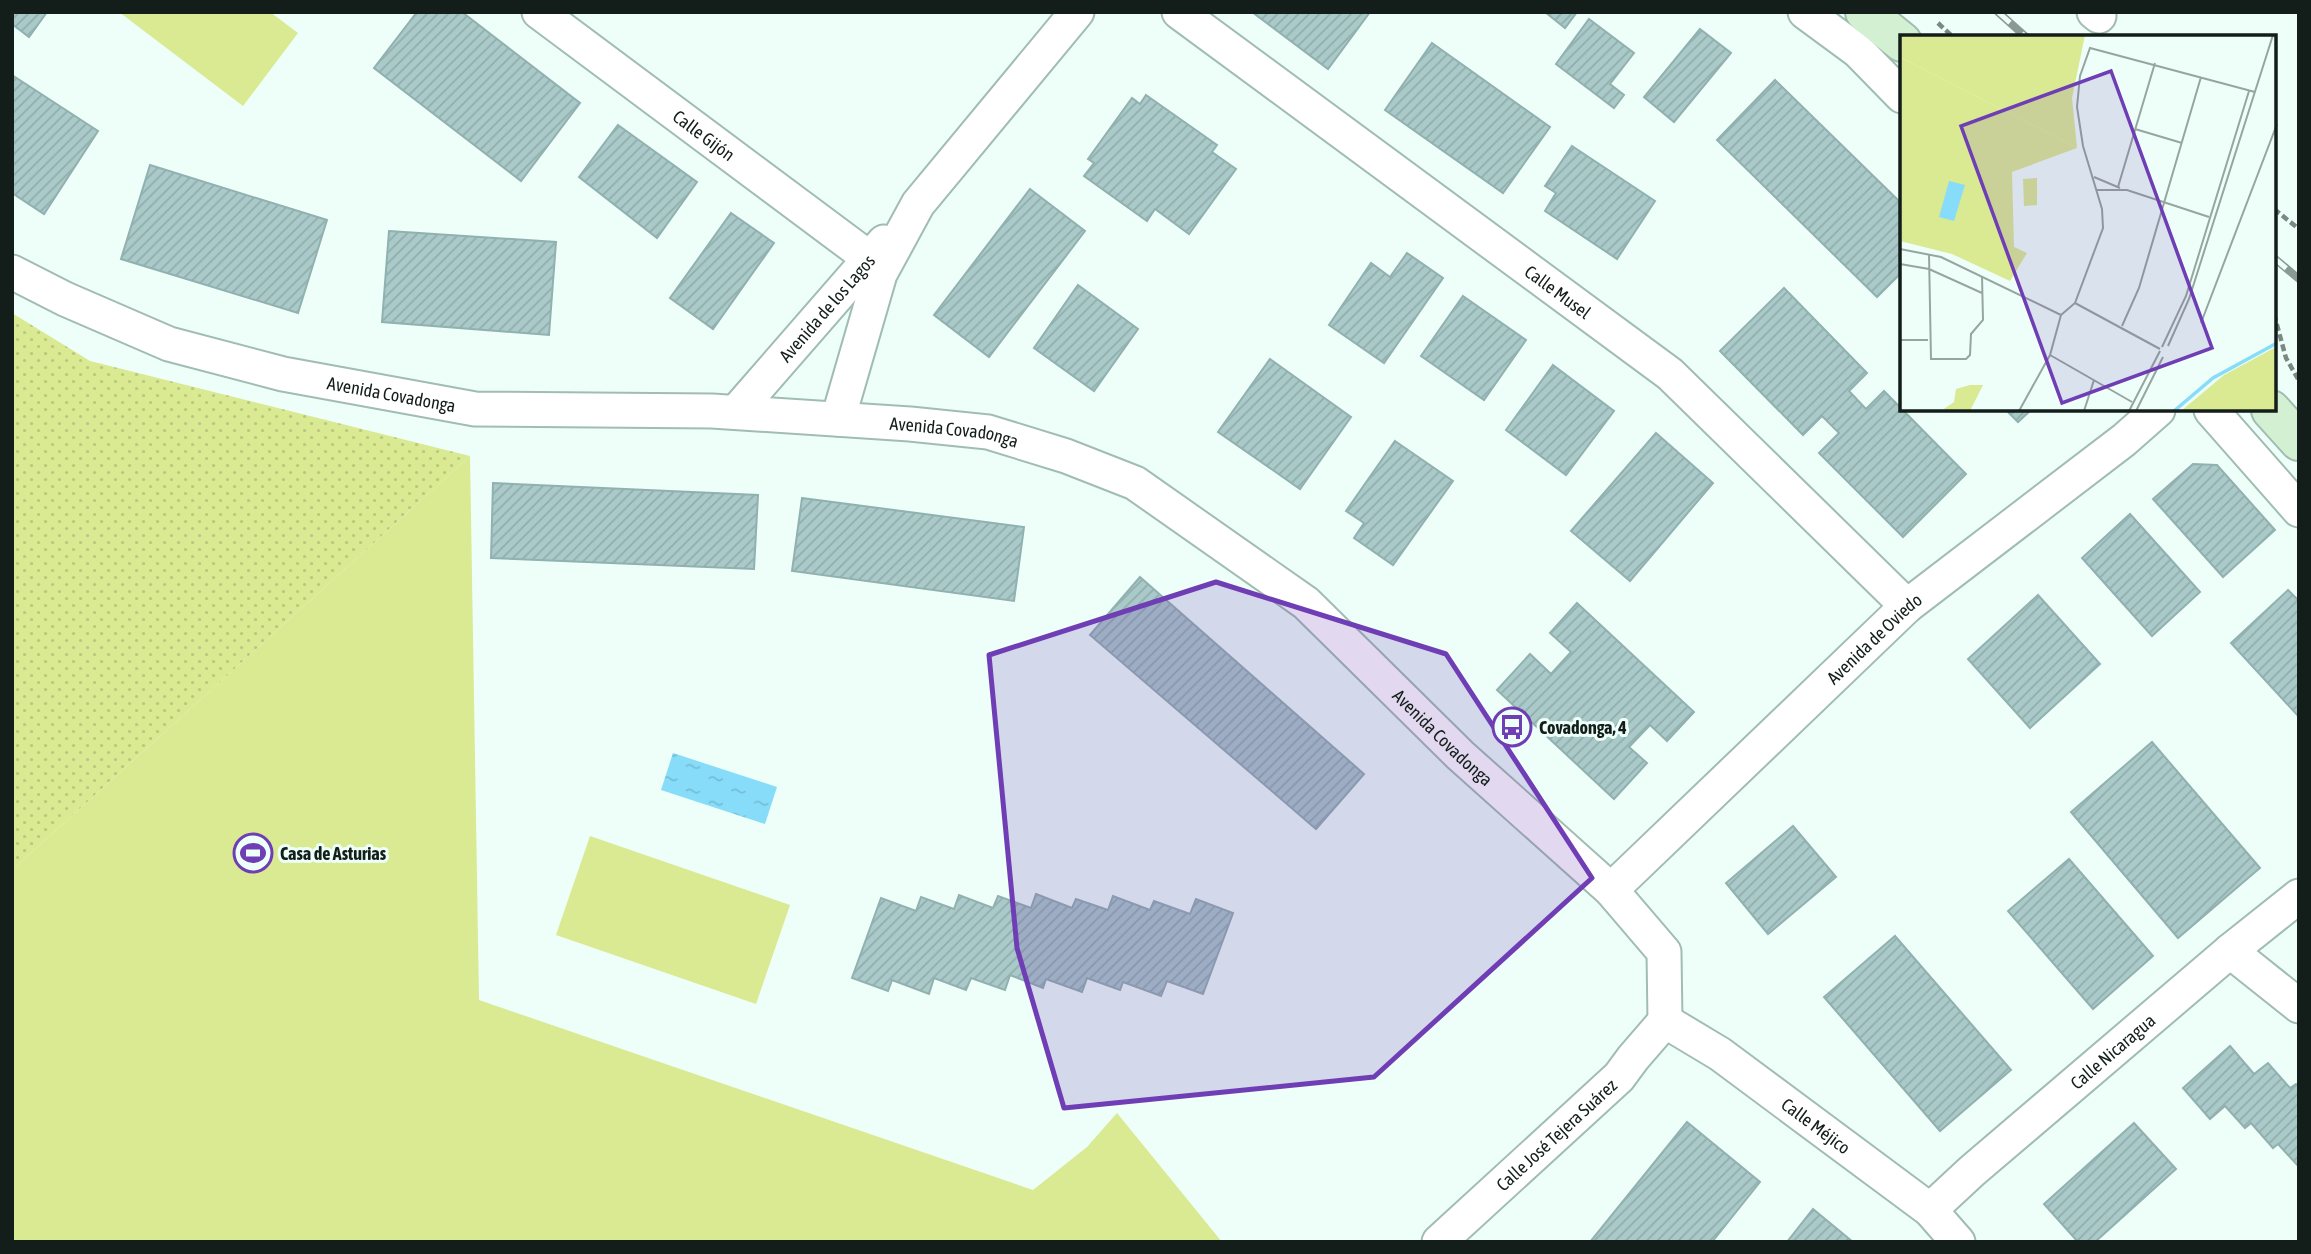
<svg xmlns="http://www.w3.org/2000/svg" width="2311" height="1254" viewBox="0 0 2311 1254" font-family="'Asap Condensed',sans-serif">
<defs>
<pattern id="grass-dots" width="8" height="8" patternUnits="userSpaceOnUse" patternTransform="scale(1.75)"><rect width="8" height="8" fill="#d9ea93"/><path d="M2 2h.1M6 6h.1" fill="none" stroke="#b9c87e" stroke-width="1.8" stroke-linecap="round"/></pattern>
<pattern id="water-ripples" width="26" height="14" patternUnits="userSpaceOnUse" patternTransform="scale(1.75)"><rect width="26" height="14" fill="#87ddf9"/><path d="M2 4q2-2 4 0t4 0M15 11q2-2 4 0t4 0" fill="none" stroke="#74bdd5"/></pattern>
<pattern id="building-hatch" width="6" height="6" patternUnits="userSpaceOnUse" patternTransform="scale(1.75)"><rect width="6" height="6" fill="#a9cac9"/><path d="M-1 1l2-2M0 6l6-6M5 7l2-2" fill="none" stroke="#91adac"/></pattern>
</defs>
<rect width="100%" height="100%" fill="#edfff8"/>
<!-- grass -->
<polygon fill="url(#grass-dots)" points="12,313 90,361 470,456 12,870"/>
<!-- green -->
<g fill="#d9ea93">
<polygon points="119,12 270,12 298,33 243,106"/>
<polygon points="470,456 479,1000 1033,1190 1087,1147 1117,1113 1222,1242 12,1242 12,870"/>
<polygon points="590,836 790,905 756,1004 556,935"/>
</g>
<!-- water -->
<polygon fill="url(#water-ripples)" points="673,753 777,787 765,824 661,790"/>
<!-- building -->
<g fill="url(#building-hatch)" stroke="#91b1b0" stroke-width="2">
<polygon points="12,12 47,12 29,37 12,24"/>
<polygon points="417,12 462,12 580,103 521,181 374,68"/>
<polygon points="1252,12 1370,12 1328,69"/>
<polygon points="1545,12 1577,12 1565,28"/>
<polygon points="1589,19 1634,53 1610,84 1624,95 1614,108 1556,64"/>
<polygon points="1700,29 1731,53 1674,122 1644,97"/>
<polygon points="1432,43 1550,127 1503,193 1385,110"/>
<polygon points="12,75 98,131 44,214 12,193"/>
<polygon points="1775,80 1902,204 1902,272 1877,297 1717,140"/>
<polygon points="1146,95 1217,145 1212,152 1236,169 1189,234 1155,209 1147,221 1084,176 1094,163 1088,159 1132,98 1140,104"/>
<polygon points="618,125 697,182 657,238 579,177"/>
<polygon points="1572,146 1655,201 1617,259 1545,211 1556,193 1545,186"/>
<polygon points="150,165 327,220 298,313 121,259"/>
<polygon points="1030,189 1085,231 989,357 934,315"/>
<polygon points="731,213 774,243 713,329 670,298"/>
<polygon points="389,231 556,242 549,335 382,322"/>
<polygon points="1407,253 1443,278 1384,363 1329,325 1371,263 1390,277"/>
<polygon points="1078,285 1138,329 1094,391 1034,348"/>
<polygon points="1784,288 1867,373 1849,391 1866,409 1884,391 1966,474 1903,537 1819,453 1839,433 1822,416 1803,435 1720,351"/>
<polygon points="1463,296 1526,340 1484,400 1421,356"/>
<polygon points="1270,359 1351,417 1300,489 1218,432"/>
<polygon points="1553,365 1614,411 1566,475 1506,430"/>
<polygon points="2006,410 2031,410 2018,422"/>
<polygon points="1656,433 1713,483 1630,581 1571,531"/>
<polygon points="1395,441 1453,481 1393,565 1354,538 1364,523 1346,511"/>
<polygon points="2193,464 2217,465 2275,530 2223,577 2153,499"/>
<polygon points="493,483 758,495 754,569 491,558"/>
<polygon points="802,498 1024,527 1014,601 792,571"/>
<polygon points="2130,514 2200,592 2152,636 2082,558"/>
<polygon points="1140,577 1364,774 1316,829 1090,635"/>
<polygon points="2288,590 2299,601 2299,717 2231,643"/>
<polygon points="2038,595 2100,664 2030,728 1968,659"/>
<polygon points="1577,603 1694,712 1667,741 1650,725 1629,747 1647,763 1614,799 1497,690 1530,654 1551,674 1571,652 1550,633"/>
<polygon points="2152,742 2260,868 2178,938 2071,812"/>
<polygon points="1793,826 1836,877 1768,934 1726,883"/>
<polygon points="2069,859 2153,956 2093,1009 2008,911"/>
<polygon points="1036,894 1072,908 1076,899 1108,910 1113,896 1150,910 1154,901 1190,914 1196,899 1233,913 1203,994 1167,981 1161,996 1123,982 1120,990 1087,978 1082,992 1046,979 1043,988 1010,975 1005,990 971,978 966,990 934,978 929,994 892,980 888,991 852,978 881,898 916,911 921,897 954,909 959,895 993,908 998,896 1031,908"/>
<polygon points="1895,936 2011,1070 1940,1131 1824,997"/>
<polygon points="2230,1046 2254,1074 2268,1063 2290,1088 2296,1084 2299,1087 2299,1167 2278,1144 2273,1148 2251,1123 2245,1128 2225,1106 2210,1119 2183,1088"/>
<polygon points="1687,1122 1760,1182 1712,1242 1590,1242"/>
<polygon points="2134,1123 2176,1169 2095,1242 2078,1242 2044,1204"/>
<polygon points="1813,1209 1853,1242 1787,1242"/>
</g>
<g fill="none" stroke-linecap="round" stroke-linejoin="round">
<defs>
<g id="street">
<path id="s1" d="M539,12L869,258"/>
<path id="s2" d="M1179,12L1670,374L1907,606"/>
<polyline points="1805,12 1858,51 1902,96"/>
<polyline points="2094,12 2099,16"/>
<path id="s3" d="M12,272L65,299L169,344L283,374L475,409L712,411L910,424L988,432L1066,456L1135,483L1306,603L1460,755L1611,890L1664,952L1665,1021"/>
<polyline points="2211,410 2299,510"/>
<path id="s4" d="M736,412L884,242"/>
<polyline points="838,419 880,274 918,204 1077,12"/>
<path id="s5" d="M1611,890L1907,606L2124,440L2158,410"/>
<polyline points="2230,951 2299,1006"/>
<path id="s6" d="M1665,1021L1720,1054L1930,1210L1958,1242"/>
<path id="s7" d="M1930,1210L1972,1171L2230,951L2299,896"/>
<path id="s8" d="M1439,1242L1619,1077L1633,1058L1665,1021"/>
</g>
<g id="secondary">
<polyline points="1865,12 1902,42"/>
<polyline points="2271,410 2299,441"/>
</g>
</defs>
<!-- street casing -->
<use href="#street" stroke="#a1bdb2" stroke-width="37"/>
<!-- secondary casing -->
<use href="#secondary" stroke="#a1bdb2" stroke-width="42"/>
<!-- path -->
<g stroke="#7b8984" stroke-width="4.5" stroke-dasharray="7 3.5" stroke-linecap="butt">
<polyline points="1938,23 1953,37"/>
<polyline points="2274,209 2299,229"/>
<polyline points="2274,314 2286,358 2298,379"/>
</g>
<!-- street -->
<use href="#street" stroke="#fff" stroke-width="33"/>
<!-- secondary -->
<use href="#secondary" stroke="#d3f0d2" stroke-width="38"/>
<defs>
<g id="rail">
<polyline points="1998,12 2026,37"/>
<polyline points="2274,258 2299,279"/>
</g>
</defs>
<!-- rail casing -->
<use href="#rail" stroke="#8a9993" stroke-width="8"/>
<!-- rail -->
<use href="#rail" stroke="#edfff8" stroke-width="5" stroke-dasharray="16" stroke-linecap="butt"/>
</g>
<!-- marked area -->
<path fill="#6f3eb5" fill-opacity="0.2" stroke="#6f3eb5" stroke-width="5" stroke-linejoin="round" d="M1216,582L1446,654L1592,878L1374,1077L1064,1108L1017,948L989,655Z"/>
<!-- icons -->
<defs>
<symbol id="bus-ring" viewBox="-11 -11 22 22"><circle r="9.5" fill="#edfff8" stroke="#6f3eb5" stroke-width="1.5"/><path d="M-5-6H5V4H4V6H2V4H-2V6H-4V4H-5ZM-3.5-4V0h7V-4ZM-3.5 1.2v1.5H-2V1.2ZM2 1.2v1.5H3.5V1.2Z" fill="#6f3eb5"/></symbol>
<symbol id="stadium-ring" viewBox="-11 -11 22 22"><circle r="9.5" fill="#edfff8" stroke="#6f3eb5" stroke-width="1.5"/><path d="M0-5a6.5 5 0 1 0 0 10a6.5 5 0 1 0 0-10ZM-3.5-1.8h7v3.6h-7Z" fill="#6f3eb5"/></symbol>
</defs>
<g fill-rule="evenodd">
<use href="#bus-ring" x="1490" y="705" width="44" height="44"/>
<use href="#stadium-ring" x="231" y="831" width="44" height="44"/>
</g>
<g text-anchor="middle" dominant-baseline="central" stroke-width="6" stroke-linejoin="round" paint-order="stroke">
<!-- street labels -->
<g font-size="18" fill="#131e1a" stroke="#edfff8">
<text stroke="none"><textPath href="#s1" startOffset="206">Calle Gijón</textPath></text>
<text stroke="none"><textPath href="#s2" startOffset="471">Calle Musel</textPath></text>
<text stroke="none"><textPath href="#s4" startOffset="138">Avenida de los Lagos</textPath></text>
<text stroke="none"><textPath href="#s3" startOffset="401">Avenida Covadonga</textPath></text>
<text stroke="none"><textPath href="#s3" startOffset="966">Avenida Covadonga</textPath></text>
<text stroke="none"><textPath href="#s5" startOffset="364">Avenida de Oviedo</textPath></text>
<text stroke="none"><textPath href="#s3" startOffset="1556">Avenida Covadonga</textPath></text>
<text stroke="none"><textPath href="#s7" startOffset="242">Calle Nicaragua</textPath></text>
<text stroke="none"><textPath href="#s6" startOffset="184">Calle Méjico</textPath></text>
<text stroke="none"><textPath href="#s8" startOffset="159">Calle José Tejera Suárez</textPath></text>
</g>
<!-- poi labels -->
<g font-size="18" font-weight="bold" fill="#131e1a" stroke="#edfff8" text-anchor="start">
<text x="1539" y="727">Covadonga, 4</text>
<text x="280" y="853">Casa de Asturias</text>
</g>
</g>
<!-- overview -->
<g transform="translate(1900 35)">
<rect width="376" height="376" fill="#edfff8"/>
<path d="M0,0H185L172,63L177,113L0,22ZM376,312V376H281L324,340Z" fill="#d9ea93"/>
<path d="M0,22L177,113L112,137L114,212L127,218L110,246L52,219L0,206ZM137,143V170L124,171L123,144ZM70,350H83L70,376H41L54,367L56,354Z" fill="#d9ea93"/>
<path d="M49,146L65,150L54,186L39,182Z" fill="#87ddf9"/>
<path fill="none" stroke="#87ddf9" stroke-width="3.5" d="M274,376L313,343L377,308"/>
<path fill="none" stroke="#96a59f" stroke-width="2" d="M235,94L282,108M194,142L220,153M218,152L255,28M197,155H227L309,182M0,214L41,222L161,280M29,219L31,324H66L70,320L71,299L83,285L82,241M0,229L29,234L82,258M175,268L260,314M161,280L175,268L203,193L202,174L183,111L177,72L180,41L190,13L355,57M301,288L377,89M222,291L239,253L301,42M0,305H28M268,311L289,264L373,0M262,312L286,261L349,56M150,320L232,367M119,376L150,320L161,280M184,376L194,345M229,376L260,316M236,376L263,322"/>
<path fill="#6f3eb5" fill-opacity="0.15" stroke="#6f3eb5" stroke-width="3.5" d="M211,36L312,313L162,368L61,91Z"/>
<rect width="376" height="376" fill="none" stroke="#131e1a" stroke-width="3.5"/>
</g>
<!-- border -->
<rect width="2311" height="1254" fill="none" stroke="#131e1a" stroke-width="28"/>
</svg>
